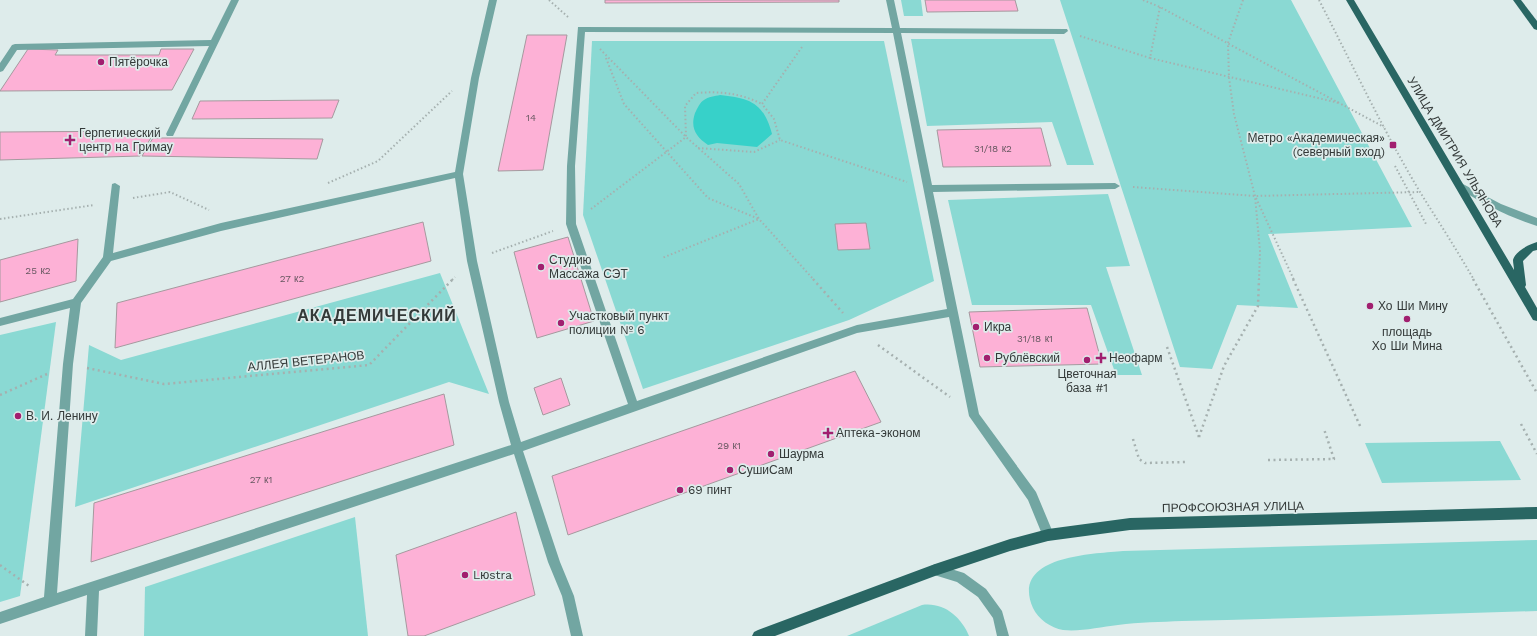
<svg xmlns="http://www.w3.org/2000/svg" width="1537" height="636" viewBox="0 0 1537 636" font-family="'Work Sans',sans-serif">
<rect width="100%" height="100%" fill="#deeceb"/>
<!-- green -->
<g fill="#8ad9d3">
<polygon points="901,0 921,0 923,16 904,16"/>
<polygon points="1060,0 1291,0 1412,227 1268,234 1298,308 1237,305 1212,369 1180,367"/>
<polygon points="911,39 1054,39 1094,165 1067,165 1052,122 927,126"/>
<polygon points="592,41 884,41 934,281 849,320 643,389 583,215"/>
<polygon points="1108,194 1130,266 1106,267 1142,375 1116,375 1091,305 972,305 948,200"/>
<polygon points="440,273 489,394 449,382 75,507 89,345 121,360"/>
<polygon points="56,322 20,596 0,602 0,335"/>
<polygon points="1500,441 1521,480 1382,483 1365,443"/>
<polygon points="355,517 368,636 144,636 145,587"/>
<path d="M1537,540V611C1419,615 1300,618 1182,621C1161,622 1139,622 1118,625C1100,627 1080,632 1063,630C1051,628 1038,619 1033,608C1010,556 1091,554 1123,551Z"/>
<path d="M922,605C944,602 961,617 969,636H847Z"/>
</g>
<!-- water -->
<path fill="#37d1c9" d="M720,95C750,98 764,103 772,134L757,147L717,143L708,145C696,137 690,128 695,113C697,109 700,102 704,100C708,97 715,96 720,95Z"/>
<!-- building -->
<g fill="#fdb1d6" stroke="#a5999e">
<polygon points="605,0 839,0 839,2 605,3"/>
<polygon points="925,0 1015,0 1018,11 927,12"/>
<polygon points="527,35 567,35 543,170 498,171"/>
<polygon points="28,49 58,50 55,55 159,55 161,49 194,49 172,90 0,91"/>
<polygon points="339,100 332,118 192,119 200,101"/>
<polygon points="1041,128 1051,166 943,167 937,130"/>
<polygon points="155,131 140,156 0,160 0,132"/>
<polygon points="153,138 182,138 323,139 317,159 142,156"/>
<polygon points="423,222 431,261 115,348 117,303"/>
<polygon points="866,223 870,249 838,250 835,224"/>
<polygon points="568,237 594,321 537,338 514,252"/>
<polygon points="78,239 76,281 0,302 0,260"/>
<polygon points="1087,308 1102,364 980,367 969,312"/>
<polygon points="855,371 881,422 568,535 552,476"/>
<polygon points="561,378 570,405 543,415 534,388"/>
<polygon points="444,394 454,445 91,562 94,503"/>
<polygon points="516,512 535,595 424,636 408,636 396,555"/>
</g>
<g fill="none" stroke-linecap="round" stroke-linejoin="round">
<!-- path-far1 -->
<g stroke="#a5b0af" stroke-width="2" stroke-dasharray="1.5 2.5" stroke-linecap="butt">
<polyline points="549,0 568,17"/>
<polyline points="1143,0 1160,7 1384,127"/>
<polyline points="1243,0 1228,43 1229,78 1234,114 1255,196 1260,251 1259,280"/>
<path d="M1319,0C1352,64 1383,130 1420,192C1438,221 1457,250 1474,280"/>
<polyline points="1160,7 1150,58 1339,103"/>
<polyline points="1080,36 1150,58"/>
<polyline points="802,47 762,104 774,119 780,140 907,182"/>
<polyline points="600,49 686,137 739,184 759,219 814,280"/>
<polyline points="606,58 624,104 708,198 759,219 662,258"/>
<polyline points="698,148 754,152 780,140"/>
<polyline points="1395,166 1426,224"/>
<polyline points="328,183 378,161 452,91"/>
<polyline points="1133,187 1255,196 1420,192"/>
<polyline points="133,198 170,192 209,210"/>
<polyline points="1256,198 1294,280"/>
<path d="M591,209L686,137L685,106L696,93C720,91 740,93 762,104"/>
<polyline points="0,219 94,205"/>
<polyline points="492,253 553,231"/>
<polyline points="452,280 455,277"/>
</g>
<!-- path -->
<g stroke="#a5b0af" stroke-width="2.5" stroke-dasharray="2 3.5" stroke-linecap="butt">
<polyline points="813,279 843,313"/>
<polyline points="1293,279 1361,428"/>
<polyline points="1473,279 1537,393"/>
<polyline points="878,345 950,397"/>
<polyline points="1167,347 1199,437"/>
<polyline points="87,368 164,384 369,365 453,279"/>
<polyline points="0,395 47,374"/>
<polyline points="1521,424 1537,454"/>
<polyline points="1199,437 1224,366 1258,306 1259,279"/>
<polyline points="1133,439 1139,459 1145,463 1188,462"/>
<polyline points="1268,460 1334,459 1324,429"/>
<polyline points="0,565 29,586"/>
</g>
<!-- minor -->
<g fill="#72a6a2" fill-rule="evenodd">
<polygon points="231,0 239,0 173,136 167,136 166,134 209,46 17,50 3,71 0,72 0,63 12,45 15,44 211,40"/>
<path d="M489,0H497L479,78L463,174L477,261L509,402L521,442L628,404L566,224L567,166L578,27L892,28L886,0H894L900,28L1067,29L1068,31L1064,34L901,33L932,185L1115,183L1120,186L1115,189L933,192L979,414L1036,492L1054,535L1052,539L1048,541L1044,539L1028,500L969,416L949,317L857,333L523,451L560,562L574,596L583,636H571L562,596L548,562L514,454L99,591L97,636H85L87,595L0,624V612L44,597L63,364L70,308L0,326V318L73,299L103,257L112,184L115,183L120,186L113,253L221,223L455,172L471,78ZM585,32L893,33L947,309L857,325L637,401L576,224L575,166ZM455,178L467,261L499,402L511,445L57,593L73,364L81,303L111,261L221,231Z"/>
<path d="M1461,183L1501,204L1537,218V226C1509,217 1483,204 1458,188L1456,186L1458,184Z"/>
<polygon points="935,564 964,573 986,589 1002,611 1009,636 997,636 993,618 978,597 957,582 931,574 929,570 931,566"/>
</g>
<!-- major -->
<g fill="#296663" fill-rule="evenodd">
<path d="M1346,0H1354L1514,270C1514,267 1513,263 1513,260C1515,251 1530,244 1537,242V250L1533,251L1523,261L1526,285L1525,287L1537,308V321L1533,320Z"/>
<polygon points="1513,0 1521,0 1537,21 1537,30 1534,29"/>
<polygon points="1537,507 1537,519 1130,530 1048,541 1010,551 935,576 775,636 752,636 754,632 758,630 935,564 1010,539 1048,529 1130,518"/>
</g>
</g>
<!-- markers -->
<g fill="#a11f6f" stroke="#deeceb" stroke-width="1.5">
<circle cx="101" cy="62" r="4"/>
<path d="M68 134h4v4h4v4h-4v4h-4v-4h-4v-4h4z"/>
<rect x="1389" y="141" width="8" height="8" rx="2"/>
<circle cx="541" cy="267" r="4"/>
<circle cx="1370" cy="306" r="4"/>
<circle cx="1407" cy="319" r="4"/>
<circle cx="561" cy="323" r="4"/>
<circle cx="976" cy="327" r="4"/>
<circle cx="987" cy="358" r="4"/>
<path d="M1099 352h4v4h4v4h-4v4h-4v-4h-4v-4h4z"/>
<circle cx="1087" cy="360" r="4"/>
<circle cx="18" cy="416" r="4"/>
<path d="M826 427h4v4h4v4h-4v4h-4v-4h-4v-4h4z"/>
<circle cx="771" cy="454" r="4"/>
<circle cx="730" cy="470" r="4"/>
<circle cx="680" cy="490" r="4"/>
<circle cx="465" cy="575" r="4"/>
</g>
<g text-anchor="middle" dominant-baseline="central" stroke-width="3.5" stroke-linejoin="round" paint-order="stroke">
<!-- number labels -->
<g font-size="10" fill="#665760">
<text x="531" y="117">14</text>
<text x="993" y="148">31/18 к2</text>
<text x="38" y="270">25 к2</text>
<text x="292" y="278">27 к2</text>
<text x="1035" y="338">31/18 к1</text>
<text x="729" y="445">29 к1</text>
<text x="261" y="479">27 к1</text>
</g>
<!-- poi labels -->
<g font-size="12" fill="#333938" stroke="#deeceb" text-anchor="start">
<text x="109" y="62">Пятёрочка</text>
<text x="79" y="133">Герпетический<tspan x="79" dy="14">центр на Гримау</tspan></text>
<text x="1385" y="138" text-anchor="end">Метро «Академическая»<tspan x="1385" dy="14">(северный вход)</tspan></text>
<text x="549" y="260">Студию<tspan x="549" dy="14">Массажа СЭТ</tspan></text>
<text x="1378" y="306">Хо Ши Мину</text>
<text x="569" y="316">Участковый пункт<tspan x="569" dy="14">полиции № 6</tspan></text>
<text x="984" y="327">Икра</text>
<text x="1407" y="332" text-anchor="middle">площадь<tspan x="1407" dy="14">Хо Ши Мина</tspan></text>
<text x="995" y="358">Рублёвский</text>
<text x="1109" y="358">Неофарм</text>
<text x="1087" y="374" text-anchor="middle">Цветочная<tspan x="1087" dy="14">база #1</tspan></text>
<text x="26" y="416">В. И. Ленину</text>
<text x="836" y="433">Аптека-эконом</text>
<text x="779" y="454">Шаурма</text>
<text x="738" y="470">СушиСам</text>
<text x="688" y="490">69 пинт</text>
<text x="473" y="575">Lюstra</text>
</g>
<!-- street labels -->
<g font-size="12" fill="#333938" stroke="#deeceb">
<text transform="translate(1455 152) rotate(59)">УЛИЦА ДМИТРИЯ УЛЬЯНОВА</text>
<text transform="translate(306 361) rotate(-6)">АЛЛЕЯ ВЕТЕРАНОВ</text>
<text transform="translate(1233 507) rotate(-1)">ПРОФСОЮЗНАЯ УЛИЦА</text>
</g>
<!-- district labels -->
<g font-size="16" font-weight="bold" letter-spacing="1" fill="#333938" stroke="#deeceb">
<text x="377" y="315">АКАДЕМИЧЕСКИЙ</text>
</g>
</g>
</svg>
